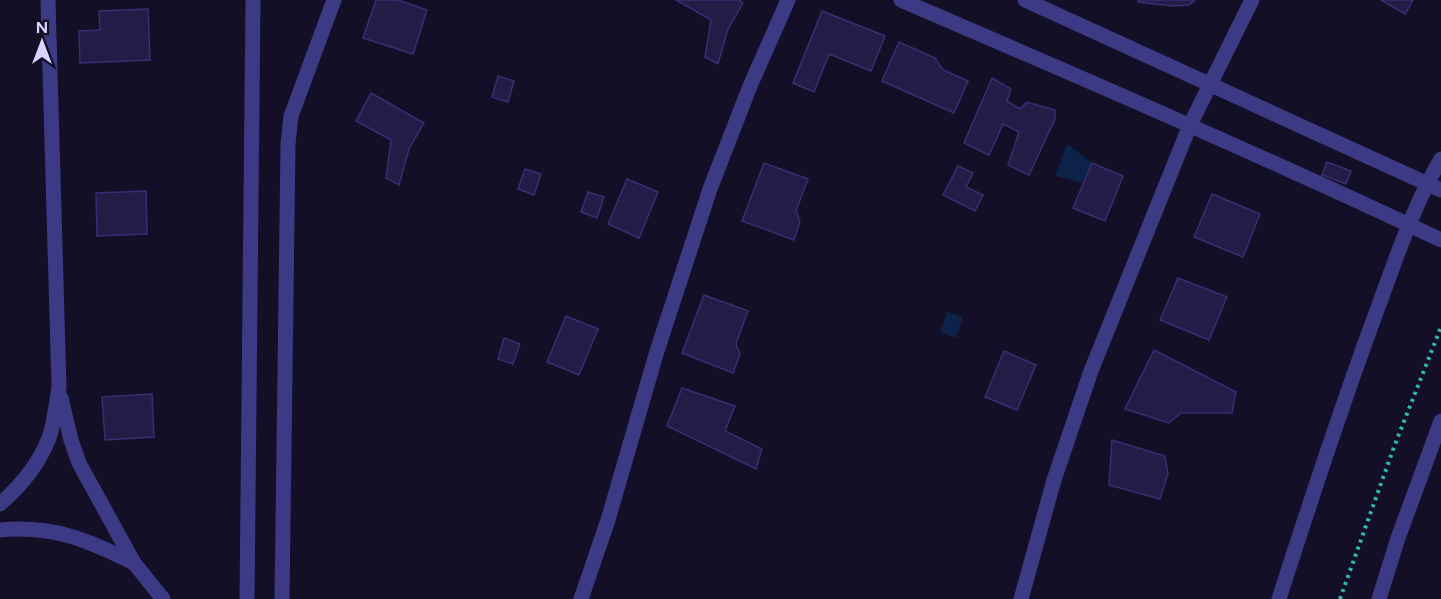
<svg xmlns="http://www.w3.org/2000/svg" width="1441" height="599" viewBox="0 0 1441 599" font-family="Figtree,sans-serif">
<rect width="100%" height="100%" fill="#130f26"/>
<!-- water -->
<g fill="#0c2248">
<polygon points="1067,144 1092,163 1083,183 1055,176"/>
<polygon points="947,312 963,317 956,338 940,332"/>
</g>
<!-- building -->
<g fill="#241b47" stroke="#3b2d73" stroke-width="1.5">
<polygon points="376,0 398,0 427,10 413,54 363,38"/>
<polygon points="676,0 739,0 743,3 728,29 718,64 705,57 711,20"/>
<polygon points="1138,0 1195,0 1189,5 1172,6 1138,2"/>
<polygon points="1381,0 1413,0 1405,14"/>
<polygon points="148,9 150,60 80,63 79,31 100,30 99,11"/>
<polygon points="822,11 885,36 871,71 829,54 814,92 793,83"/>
<polygon points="899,42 935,58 943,70 968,81 954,113 882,81"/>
<polygon points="498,76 514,81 508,102 492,97"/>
<polygon points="992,78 1011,89 1007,101 1020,109 1027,102 1055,110 1055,119 1029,175 1008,165 1019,132 1003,124 989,155 964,143"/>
<polygon points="371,93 424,123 409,149 399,185 386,178 391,140 356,121"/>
<polygon points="1327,162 1351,171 1346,184 1322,175"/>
<polygon points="764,163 808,179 796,211 800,221 794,240 742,221"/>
<polygon points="1092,163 1123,176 1105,221 1073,208"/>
<polygon points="958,166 973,173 966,187 983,195 975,211 943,195"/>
<polygon points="525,169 541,174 534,195 518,189"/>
<polygon points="627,179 658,192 639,238 608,224"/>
<polygon points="146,191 147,234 97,236 96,193"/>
<polygon points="588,192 604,197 597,218 581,212"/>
<polygon points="1212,194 1260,214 1243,257 1194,237"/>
<polygon points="1178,278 1227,297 1209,340 1160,320"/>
<polygon points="704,295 748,311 736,344 740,354 733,373 682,353"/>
<polygon points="566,316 598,329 579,375 547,362"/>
<polygon points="504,338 520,344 513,364 498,359"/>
<polygon points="1154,350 1236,392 1232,413 1181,413 1169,423 1125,409"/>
<polygon points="1004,351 1036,365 1017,410 985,397"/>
<polygon points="682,388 735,406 725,431 762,449 756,469 667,426"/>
<polygon points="152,394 154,437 105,440 102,397"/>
<polygon points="1112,440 1165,456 1168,474 1160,499 1109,485"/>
</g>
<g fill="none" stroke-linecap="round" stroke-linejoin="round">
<!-- path -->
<polyline stroke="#2fb8b0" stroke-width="4" stroke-dasharray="3 4.5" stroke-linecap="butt" points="1340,599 1394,447 1441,327"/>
<!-- minor -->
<g stroke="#3d3a85" stroke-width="15">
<path d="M901,0C1082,78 1263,156 1441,240"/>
<polyline points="1025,0 1441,190"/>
<polyline points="61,398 71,440 79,463 134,563 163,599"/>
<path d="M0,504C22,485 45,457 52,428C55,415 57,400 59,387L48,0"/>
<path d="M0,530C53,525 88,540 134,563"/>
<polyline points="247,599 253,0"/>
<polyline points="282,599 288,144 291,116 334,0"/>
<polyline points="581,599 608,520 657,351 710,189 750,86 788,0"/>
<polyline points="1021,599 1054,480 1091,371 1190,125 1252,0"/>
<path d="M1279,599C1310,502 1342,405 1377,310C1396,259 1413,206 1441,159"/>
<polyline points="1379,599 1398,538 1441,421"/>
</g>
</g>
<!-- north arrow -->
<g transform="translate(42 42)" stroke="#130f26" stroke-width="4.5" paint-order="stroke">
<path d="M0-4.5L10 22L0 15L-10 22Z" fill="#d9d4ff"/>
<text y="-9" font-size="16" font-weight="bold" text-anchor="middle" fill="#d9d4ff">N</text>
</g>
</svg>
